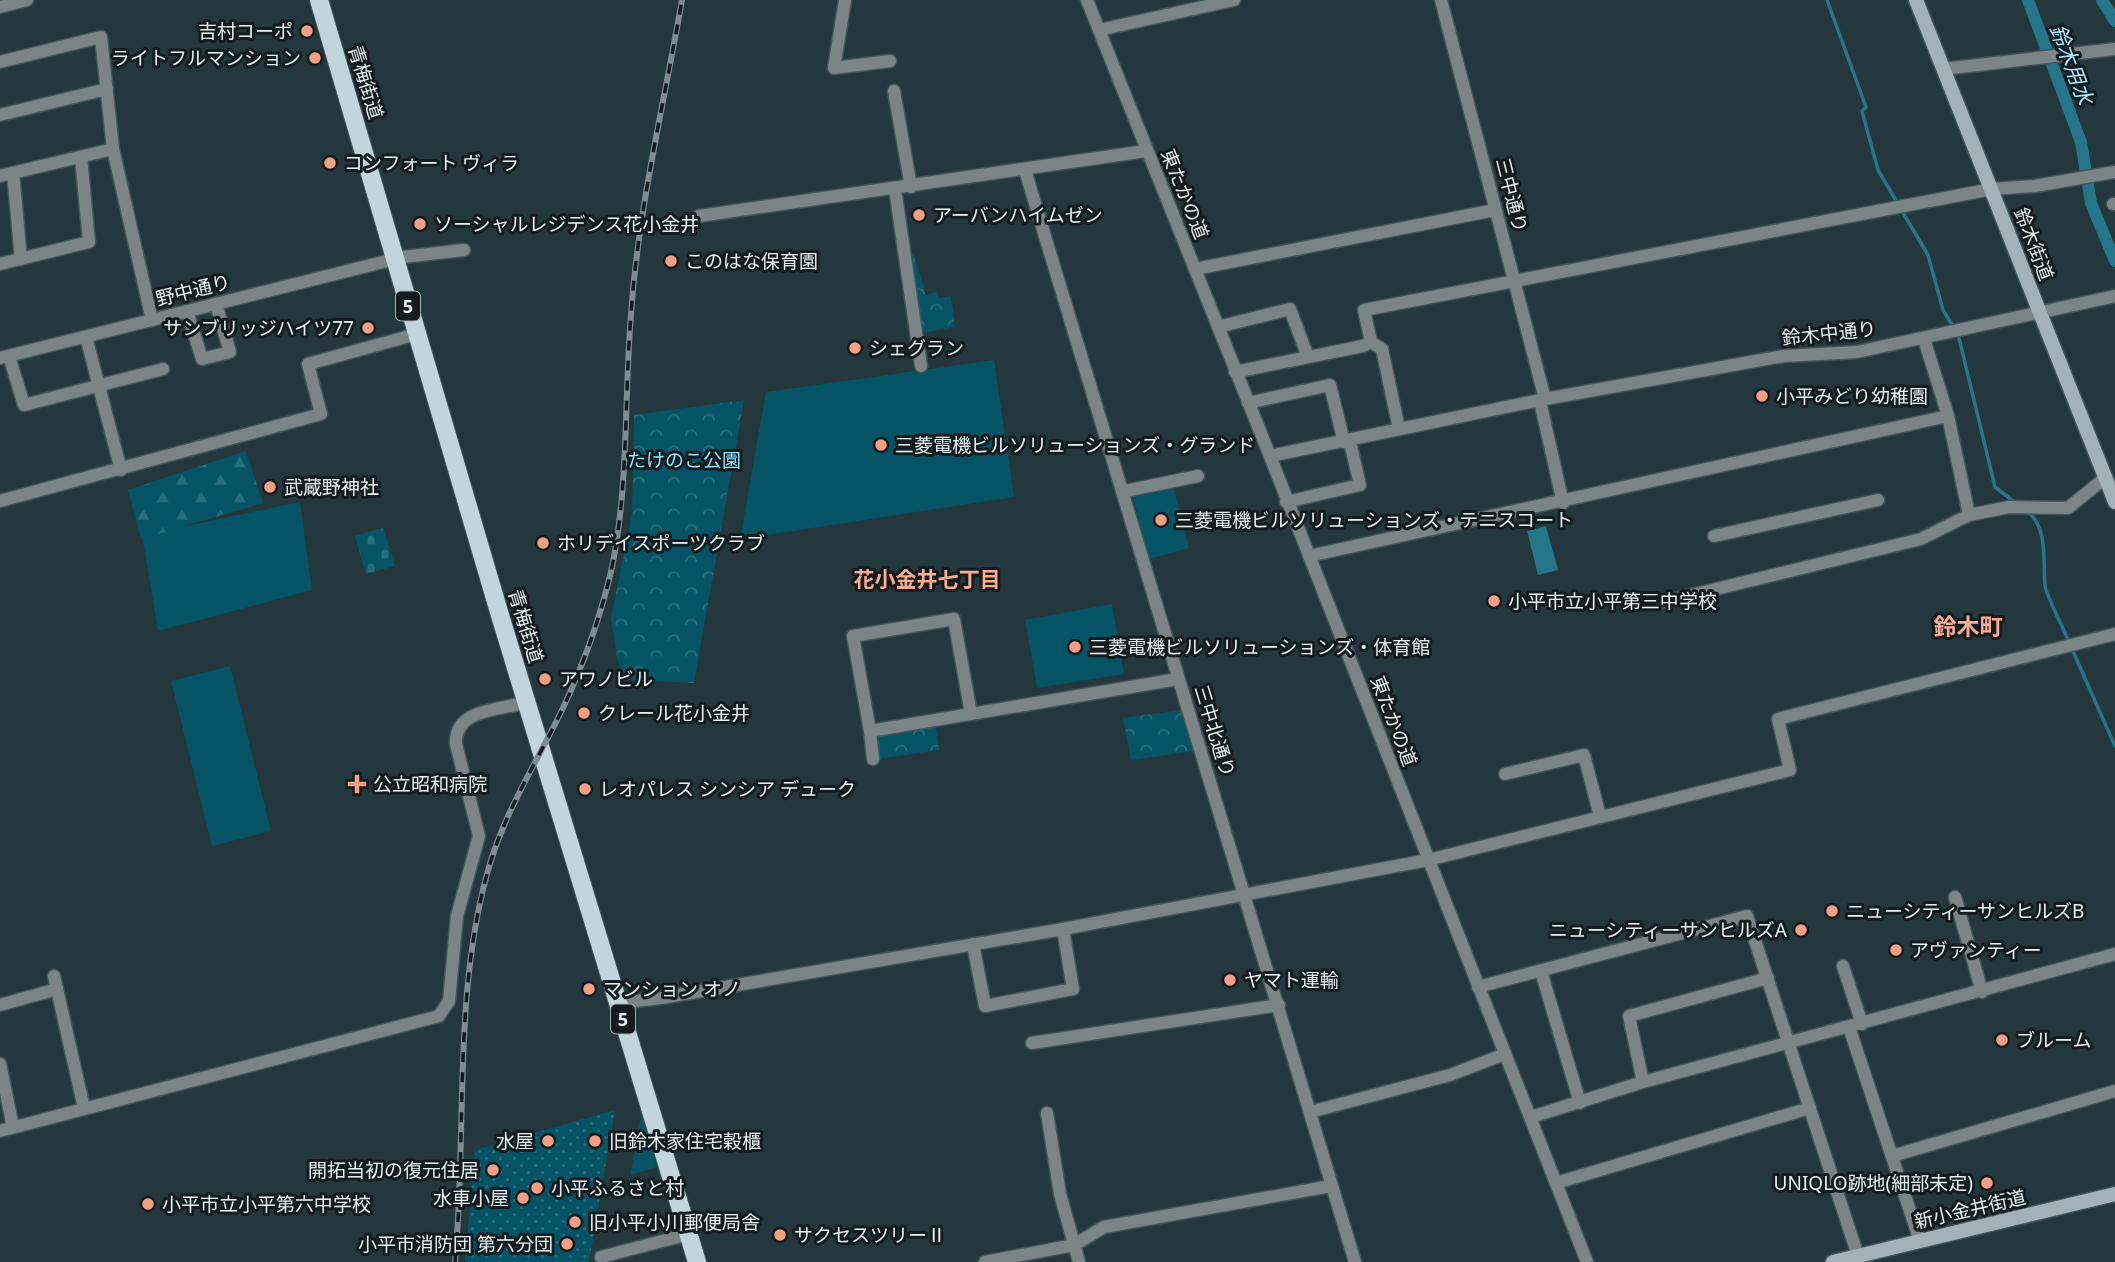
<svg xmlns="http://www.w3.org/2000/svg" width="2115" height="1262" viewBox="0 0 2115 1262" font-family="'Noto Sans','Noto Sans JP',sans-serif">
<defs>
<pattern id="forest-firs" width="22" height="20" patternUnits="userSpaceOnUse" patternTransform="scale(1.75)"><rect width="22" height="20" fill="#045466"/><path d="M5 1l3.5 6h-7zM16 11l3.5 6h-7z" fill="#286d7c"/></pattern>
<pattern id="cemetery-stones" width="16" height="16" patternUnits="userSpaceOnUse" patternTransform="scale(1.75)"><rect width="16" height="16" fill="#045466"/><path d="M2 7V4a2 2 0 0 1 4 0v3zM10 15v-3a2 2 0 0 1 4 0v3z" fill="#286d7c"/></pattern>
<pattern id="park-crowns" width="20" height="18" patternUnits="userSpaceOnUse" patternTransform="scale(1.75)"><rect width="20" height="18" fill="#045466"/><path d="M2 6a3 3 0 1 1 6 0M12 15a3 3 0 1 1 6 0" fill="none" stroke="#286d7c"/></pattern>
<pattern id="garden-dots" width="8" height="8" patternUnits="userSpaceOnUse" patternTransform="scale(1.75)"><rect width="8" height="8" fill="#045466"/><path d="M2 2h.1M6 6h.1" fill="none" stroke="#286d7c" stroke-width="1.8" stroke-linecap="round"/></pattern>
</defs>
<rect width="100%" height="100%" fill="#23373c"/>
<!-- grass -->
<g fill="#045466">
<polygon points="994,360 1014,497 740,539 766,392"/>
<polygon points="1173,485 1189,548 1149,559 1132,493"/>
<polygon points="300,502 312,590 158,631 142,535"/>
<polygon points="1112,604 1124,674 1037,688 1025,620"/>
<polygon points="230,666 271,831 212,846 171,681"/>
<polygon points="642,1112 657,1167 630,1175"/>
</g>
<!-- forest -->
<polygon fill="url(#forest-firs)" points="246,451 263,503 141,539 128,490"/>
<!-- cemetery -->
<polygon fill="url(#cemetery-stones)" points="383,528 395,566 366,574 355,536"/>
<!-- park -->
<g fill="url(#park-crowns)">
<polygon points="914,255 926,295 937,292 939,298 951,296 955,327 921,333 908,257"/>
<polygon points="744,400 694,683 624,680 617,658 611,617 632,515 634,415"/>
<polygon points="1182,710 1195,751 1131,760 1123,718"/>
<polygon points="934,716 939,750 878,759 873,726"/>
</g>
<!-- garden -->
<polygon fill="url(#garden-dots)" points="615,1110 589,1262 465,1262 475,1150"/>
<!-- water -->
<polygon fill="#25758b" points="1546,526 1558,570 1538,575 1527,531"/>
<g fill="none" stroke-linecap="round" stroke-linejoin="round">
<!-- stream -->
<g stroke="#25758b" stroke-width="3.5">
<polyline points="1827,0 1866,107 1862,111 1878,170 1898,204"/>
<polyline points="1902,211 1928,255 1943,310 1954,328"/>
<polyline points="1958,334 1995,487 2017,504"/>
<path d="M2029,513C2048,528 2043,564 2045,586C2045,592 2065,632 2069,642"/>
<polyline points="2072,649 2115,746"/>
</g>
<!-- canal -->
<g stroke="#25758b" stroke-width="12">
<polyline points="2028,0 2081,142 2091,203 2115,261"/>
<polyline points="2102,0 2115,21"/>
</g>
<defs>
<g id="minor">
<polyline points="845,0 834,68 890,61"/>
<polyline points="1087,0 1270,456 1587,1262"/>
<polyline points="1441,0 1545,399"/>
<polyline points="0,7 27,0"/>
<polyline points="1099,30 1234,0"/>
<polyline points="0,62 101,37 113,149 152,320"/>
<polyline points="1943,69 2115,49"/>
<polyline points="894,91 911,187"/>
<polyline points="0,115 107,89"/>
<polyline points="1025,170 1355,1262"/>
<polyline points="13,173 21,259"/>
<polyline points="0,176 113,149"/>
<polyline points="895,189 921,366"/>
<polyline points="2113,204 2115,204"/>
<polyline points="699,216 1146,151"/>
<polyline points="0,264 89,242 81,157"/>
<polyline points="1195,269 1495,210"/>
<polyline points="187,311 202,359 230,352 216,304"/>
<polyline points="1218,327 1290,309 1308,357"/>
<polyline points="86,337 121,470"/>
<polyline points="1924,339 1948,416 1969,515"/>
<polyline points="1371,342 1382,349 1399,429"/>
<polyline points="9,356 24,405 163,369"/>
<polyline points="0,358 403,257 464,250"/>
<polyline points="1235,372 1363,346 1371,342 1364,310 1992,189 2035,186 2115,172"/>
<polyline points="1540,401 1563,503"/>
<polyline points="1248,403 1330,385 1344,442"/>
<polyline points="1270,456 1545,399 1784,356 1857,352 2115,296"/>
<polyline points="1125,491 1198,476"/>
<polyline points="0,501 321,414 308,364 417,334"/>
<polyline points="1286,502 1360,485 1350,442"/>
<polyline points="1714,536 1878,500"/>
<polyline points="1309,556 1948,416"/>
<polyline points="1663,602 1921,539 1969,515 2009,507 2068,508 2105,478"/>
<polyline points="971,714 954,619 853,636 870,731 1178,679"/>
<polyline points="870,731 873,759"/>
<polyline points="1505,774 1584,755 1600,816"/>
<polyline points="1955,897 1982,992"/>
<polyline points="973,944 985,1006 1073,989 1063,929"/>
<polyline points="1843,966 1862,1024"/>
<polyline points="1541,971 1580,1103"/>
<polyline points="54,976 84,1108"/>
<polyline points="1478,987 1747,916 1860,1262"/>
<polyline points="618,1003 661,998 1063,929 1428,860 1790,770 1778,719 2115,634"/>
<polyline points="0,1005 57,989"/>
<polyline points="1849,1027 1920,1241"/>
<polyline points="1032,1043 1279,1005"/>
<polyline points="0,1064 13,1127"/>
<polyline points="1643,1082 1629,1016 1768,978"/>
<polyline points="1310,1112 1450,1075 1505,1054"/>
<polyline points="1047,1113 1060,1194 1079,1262"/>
<polyline points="1531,1117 1643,1082 2115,954"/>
<path d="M0,1131L439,1016L449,1001L457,916L479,836L456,744C454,708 502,710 527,702"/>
<polyline points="1892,1156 2115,1091"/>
<polyline points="1556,1183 1810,1108"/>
<polyline points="601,1257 689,1234"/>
<polyline points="985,1262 1074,1245 1104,1227 1331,1186"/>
</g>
<g id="secondary">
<polyline points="1916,0 2115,502"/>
<polyline points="1833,1262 2115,1194"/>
</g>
<polyline id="primary" points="319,0 499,612 697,1262"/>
</defs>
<!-- minor casing -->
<use href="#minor" stroke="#425559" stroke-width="15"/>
<!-- secondary casing -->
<use href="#secondary" stroke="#425559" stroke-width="17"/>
<!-- primary casing -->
<use href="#primary" stroke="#425559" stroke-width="20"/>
<!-- minor -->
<use href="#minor" stroke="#7b8487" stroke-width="12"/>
<!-- secondary -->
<use href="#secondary" stroke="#a3b2b7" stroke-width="14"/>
<!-- primary -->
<use href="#primary" stroke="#c2d5db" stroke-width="18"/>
<defs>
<path id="rail" d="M455,1262C467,1133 453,999 487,874C503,814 536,764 563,708C584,663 601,616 612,567C629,484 624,399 631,315C638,209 664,104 682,0"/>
</defs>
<!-- rail casing -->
<use href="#rail" stroke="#7d8d92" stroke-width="6"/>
<!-- rail -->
<use href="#rail" stroke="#141c1f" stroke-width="3.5" stroke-dasharray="10" stroke-linecap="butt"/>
</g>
<!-- markers -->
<g fill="#f39f83" stroke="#141c1f" stroke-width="2.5">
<circle cx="307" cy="31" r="7"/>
<circle cx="315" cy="58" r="7"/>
<circle cx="330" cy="163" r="7"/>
<circle cx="919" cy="215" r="7"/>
<circle cx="420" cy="224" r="7"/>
<circle cx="671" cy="261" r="7"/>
<circle cx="368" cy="328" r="7"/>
<circle cx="855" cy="348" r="7"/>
<circle cx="1762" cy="396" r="7"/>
<circle cx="881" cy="445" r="7"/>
<circle cx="270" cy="487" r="7"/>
<circle cx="1161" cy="520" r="7"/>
<circle cx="543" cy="543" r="7"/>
<circle cx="1494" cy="601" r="7"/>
<circle cx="1075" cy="647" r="7"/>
<circle cx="545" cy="679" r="7"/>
<circle cx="584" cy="713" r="7"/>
<path d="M353.5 773.5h7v7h7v7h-7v7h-7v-7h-7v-7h7z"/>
<circle cx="585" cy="789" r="7"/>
<circle cx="1832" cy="911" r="7"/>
<circle cx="1801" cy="930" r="7"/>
<circle cx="1896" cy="950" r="7"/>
<circle cx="1230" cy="980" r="7"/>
<circle cx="589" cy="989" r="7"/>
<circle cx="2002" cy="1040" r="7"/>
<circle cx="548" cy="1141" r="7"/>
<circle cx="595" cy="1141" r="7"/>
<circle cx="493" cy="1170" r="7"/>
<circle cx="1987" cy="1183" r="7"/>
<circle cx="537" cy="1188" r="7"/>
<circle cx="523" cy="1198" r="7"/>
<circle cx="148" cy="1204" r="7"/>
<circle cx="575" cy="1222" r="7"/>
<circle cx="780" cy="1235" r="7"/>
<circle cx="567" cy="1244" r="7"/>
</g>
<g text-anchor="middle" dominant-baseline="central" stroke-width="6" stroke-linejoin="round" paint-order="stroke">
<!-- shield labels -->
<g fill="#141c1f" stroke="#a6b0b4" stroke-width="2">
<rect x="396" y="291.5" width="24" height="29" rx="5"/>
<rect x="611" y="1004.5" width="24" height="29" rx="5"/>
</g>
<g font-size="18" font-weight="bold" fill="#e5f0f4">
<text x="408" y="306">5</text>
<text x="623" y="1019">5</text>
</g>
<!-- poi labels -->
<g font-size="19" fill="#e5f0f4" stroke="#141c1f" text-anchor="start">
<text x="293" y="31" text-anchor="end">吉村コーポ</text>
<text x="301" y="58" text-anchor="end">ライトフルマンション</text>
<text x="344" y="163">コンフォート ヴィラ</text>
<text x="933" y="215">アーバンハイムゼン</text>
<text x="434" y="224">ソーシャルレジデンス花小金井</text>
<text x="685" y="261">このはな保育園</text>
<text x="354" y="328" text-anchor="end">サンブリッジハイツ77</text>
<text x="869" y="348">シェグラン</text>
<text x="1776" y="396">小平みどり幼稚園</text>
<text x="895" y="445">三菱電機ビルソリューションズ・グランド</text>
<text x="284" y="487">武蔵野神社</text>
<text x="1175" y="520">三菱電機ビルソリューションズ・テニスコート</text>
<text x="557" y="543">ホリデイスポーツクラブ</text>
<text x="1508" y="601">小平市立小平第三中学校</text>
<text x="1089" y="647">三菱電機ビルソリューションズ・体育館</text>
<text x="559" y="679">アワノビル</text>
<text x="598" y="713">クレール花小金井</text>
<text x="373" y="784">公立昭和病院</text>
<text x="599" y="789">レオパレス シンシア デューク</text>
<text x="1846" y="911">ニューシティーサンヒルズB</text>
<text x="1787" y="930" text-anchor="end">ニューシティーサンヒルズA</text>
<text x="1910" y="950">アヴァンティー</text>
<text x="1244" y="980">ヤマト運輸</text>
<text x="603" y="989">マンション オノ</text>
<text x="2016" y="1040">ブルーム</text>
<text x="534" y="1141" text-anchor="end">水屋</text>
<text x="609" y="1141">旧鈴木家住宅穀櫃</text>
<text x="479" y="1170" text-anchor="end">開拓当初の復元住居</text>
<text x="1973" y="1183" text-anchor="end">UNIQLO跡地(細部未定)</text>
<text x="551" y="1188">小平ふるさと村</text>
<text x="509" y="1198" text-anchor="end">水車小屋</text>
<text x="162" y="1204">小平市立小平第六中学校</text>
<text x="589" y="1222">旧小平小川郵便局舎</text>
<text x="794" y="1235">サクセスツリーⅡ</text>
<text x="553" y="1244" text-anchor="end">小平市消防団 第六分団</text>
</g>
<!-- street labels -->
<g font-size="19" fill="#e5f0f4" stroke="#141c1f">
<text transform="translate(366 82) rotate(73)">青梅街道</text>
<text transform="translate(1185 194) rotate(68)">東たかの道</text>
<text transform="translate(1512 195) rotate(76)">三中通り</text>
<text transform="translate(2034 244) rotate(69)">鈴木街道</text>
<text transform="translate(193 290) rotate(-14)">野中通り</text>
<text transform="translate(1829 333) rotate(-6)">鈴木中通り</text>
<text transform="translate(526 626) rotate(73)">青梅街道</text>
<text transform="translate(1394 721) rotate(69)">東たかの道</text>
<text transform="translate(1215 731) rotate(73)">三中北通り</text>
<text transform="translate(1970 1209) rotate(-13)">新小金井街道</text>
</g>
<!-- park labels -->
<g font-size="19" fill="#8ee3fd" stroke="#141c1f">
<text x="684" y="460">たけのこ公園</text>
</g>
<!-- water labels -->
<g font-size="21" font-style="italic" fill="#abe9fc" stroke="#141c1f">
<text transform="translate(2072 64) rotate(69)">鈴木用水</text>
</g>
<!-- neighbourhood labels -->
<g font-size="21" font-weight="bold" fill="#faab91" stroke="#141c1f">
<text x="927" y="579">花小金井七丁目</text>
</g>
<!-- quarter labels -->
<g font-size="23" font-weight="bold" fill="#faab91" stroke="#141c1f">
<text x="1968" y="626">鈴木町</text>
</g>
</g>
</svg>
